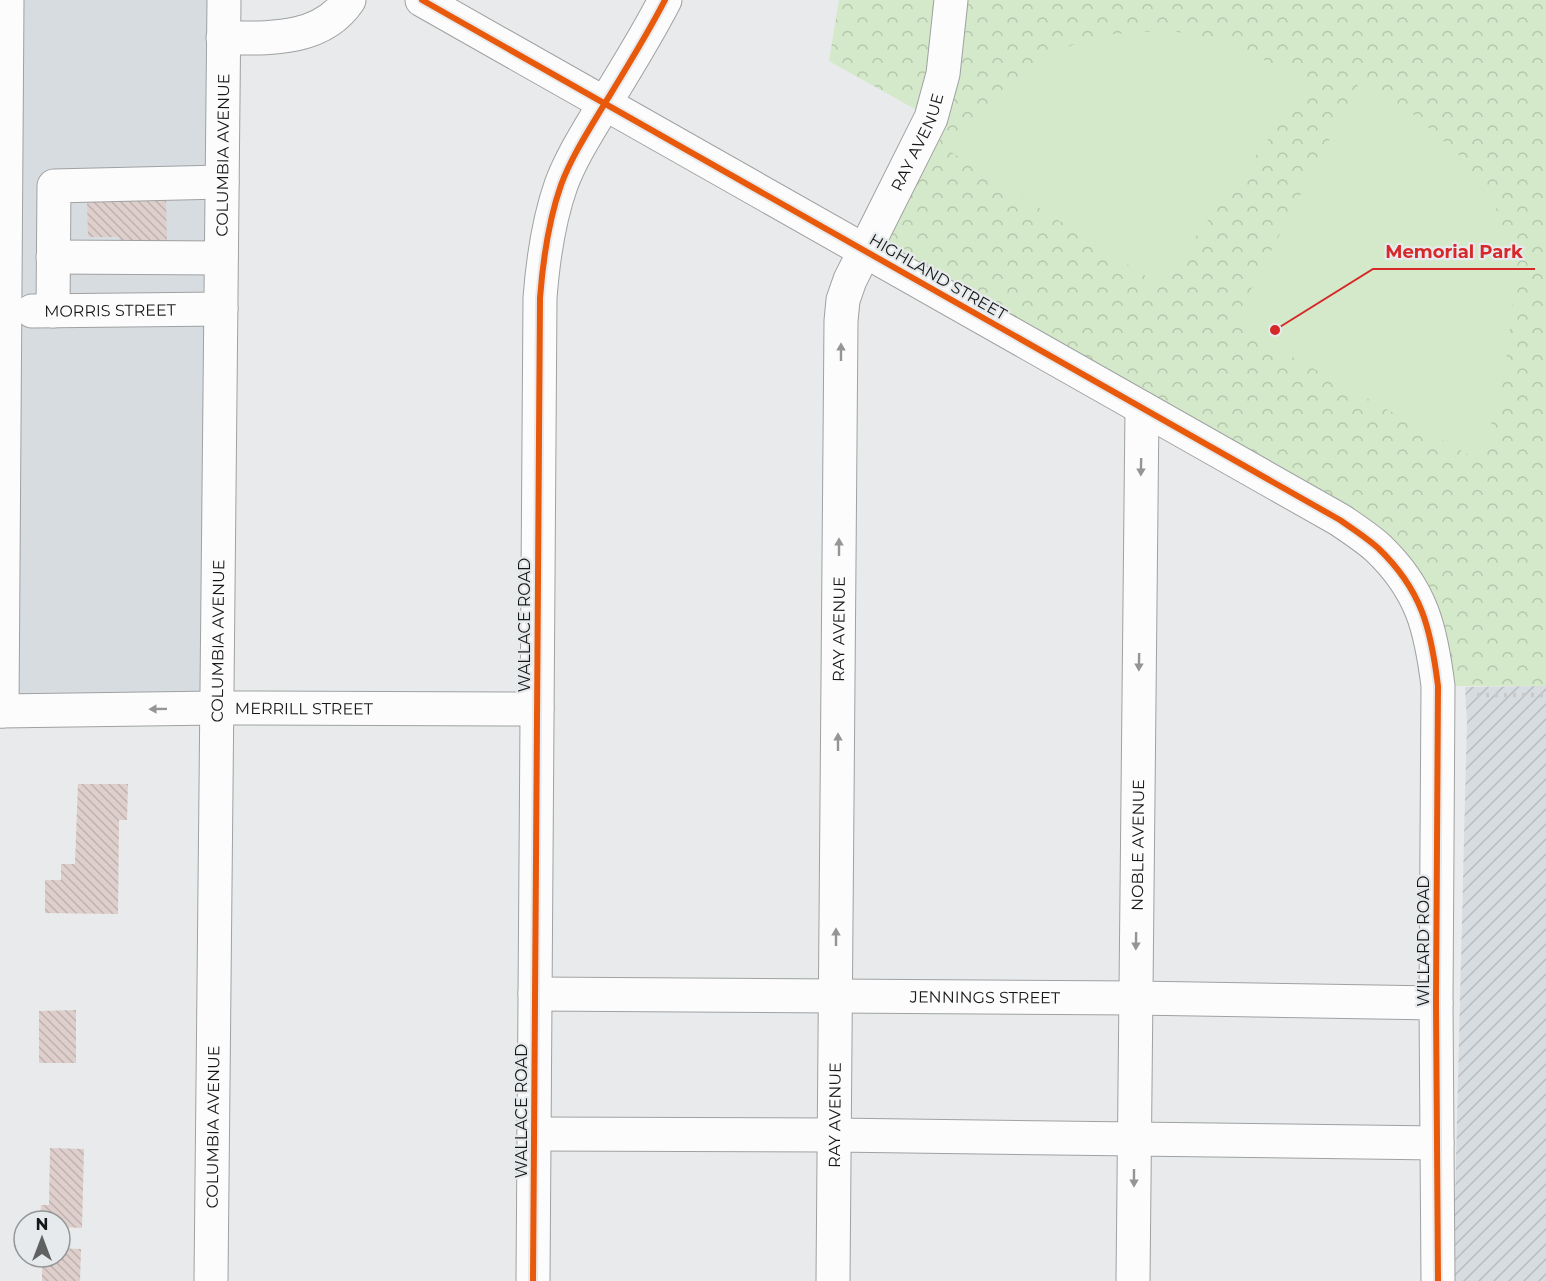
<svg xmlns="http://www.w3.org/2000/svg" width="1546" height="1281" viewBox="0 0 1546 1281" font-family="Montserrat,sans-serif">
<defs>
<pattern id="industrial-furrows" width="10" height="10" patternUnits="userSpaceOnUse" patternTransform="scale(1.5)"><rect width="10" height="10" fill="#d7dce1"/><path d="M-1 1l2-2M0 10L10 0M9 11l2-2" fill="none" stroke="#b8bcc0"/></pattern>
<pattern id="forest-crowns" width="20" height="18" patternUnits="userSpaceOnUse" patternTransform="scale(1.5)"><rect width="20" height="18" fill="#d4e9c9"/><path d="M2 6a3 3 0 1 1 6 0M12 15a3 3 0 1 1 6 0" fill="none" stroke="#b5c7ac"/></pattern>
<pattern id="building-back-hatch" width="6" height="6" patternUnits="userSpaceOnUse" patternTransform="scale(1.5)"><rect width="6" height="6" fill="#decfcc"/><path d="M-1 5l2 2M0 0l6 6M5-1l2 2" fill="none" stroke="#beb1ae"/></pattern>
</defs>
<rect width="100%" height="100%" fill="#e8eaeb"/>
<!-- built -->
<polygon fill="#d7dce1" points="20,0 217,0 212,702 7,706"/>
<!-- industrial -->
<polygon fill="url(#industrial-furrows)" points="1546,686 1546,1281 1453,1281 1467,721 1465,687"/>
<!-- forest -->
<polygon fill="url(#forest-crowns)" points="839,0 1546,0 1546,686 1438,686 1401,572 865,251 931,118 829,61"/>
<!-- pitch -->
<g fill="#d4e9c9">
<polygon points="1171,30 1240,48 1310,83 1160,285 951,152 962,135 1002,90 1046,55 1099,35"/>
<polygon points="1359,83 1414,115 1460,156 1495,205 1515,280 1509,338 1501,397 1478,460 1233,324"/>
</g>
<!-- building -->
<g fill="url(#building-back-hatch)">
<polygon points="166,198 167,244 120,245 119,237 88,237 87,200"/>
<polygon points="78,784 128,784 127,820 119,820 118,914 45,913 45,880 61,880 61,864 75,864"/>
<polygon points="76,1010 76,1063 39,1063 39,1011"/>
<polygon points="50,1148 84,1149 82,1228 60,1227 60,1221 40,1221 41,1205 49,1205"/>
<polygon points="60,1248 81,1249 80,1281 42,1281 42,1257 60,1257"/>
</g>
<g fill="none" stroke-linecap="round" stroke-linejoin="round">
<defs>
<g id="minor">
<path d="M422,0L1340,520C1353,529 1367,538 1378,548C1422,590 1431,629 1438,686L1436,1003L1438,1281"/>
<path d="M223,38C267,38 321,42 349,0"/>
<polyline points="53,257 221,258"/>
<path id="s1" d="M32,311L221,309"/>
<polyline points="53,311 54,186 222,182"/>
<path id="s2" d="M0,711L217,708L537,709"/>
<polyline points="2,711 7,0"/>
<path id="s3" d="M535,994L1135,998L1436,1003"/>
<polyline points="534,1134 834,1135 1437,1143"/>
<path id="s4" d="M211,1281L224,0"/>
<path d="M533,1281L540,298C543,259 548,222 561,185C571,158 587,133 602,108C624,72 646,37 665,0"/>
<path id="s5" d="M833,1281L841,321L843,300L850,280L931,118L943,74L951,0"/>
<path id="s6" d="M1133,1281L1142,408"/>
</g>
</defs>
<!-- minor casing -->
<use href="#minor" stroke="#9fa1a2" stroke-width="35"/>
<!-- minor -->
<use href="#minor" stroke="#fcfcfc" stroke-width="33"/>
<!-- rail -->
<polyline stroke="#c9c9ca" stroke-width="4.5" stroke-dasharray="3 6" stroke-linecap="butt" points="1477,695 1546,695"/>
<defs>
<g id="cycleway">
<path d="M422,0L1340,520C1353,529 1367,538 1378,548C1422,590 1431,629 1438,686L1436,1003L1438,1281"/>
<path d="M533,1281L540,298C543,259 548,222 561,185C571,158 587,133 602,108C624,72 646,37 665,0"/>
</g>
</defs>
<!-- cycleway casing -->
<use href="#cycleway" stroke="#e7eaec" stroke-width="10"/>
<!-- cycleway -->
<use href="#cycleway" stroke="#e8590c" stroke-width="6"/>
</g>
<!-- one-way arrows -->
<defs><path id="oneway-solid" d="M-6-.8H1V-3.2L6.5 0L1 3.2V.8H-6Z" transform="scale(1.5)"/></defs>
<g fill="#949595">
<use href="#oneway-solid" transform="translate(841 352) rotate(-90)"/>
<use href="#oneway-solid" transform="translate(1141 467) rotate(91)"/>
<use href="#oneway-solid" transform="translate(839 547) rotate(-90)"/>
<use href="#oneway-solid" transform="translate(1139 662) rotate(91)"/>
<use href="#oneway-solid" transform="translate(158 709) rotate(179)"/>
<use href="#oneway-solid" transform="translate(838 742) rotate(-90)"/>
<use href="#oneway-solid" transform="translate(836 937) rotate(-90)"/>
<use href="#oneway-solid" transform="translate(1136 941) rotate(91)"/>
<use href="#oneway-solid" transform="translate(1134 1178) rotate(90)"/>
</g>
<g text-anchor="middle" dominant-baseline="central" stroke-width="4.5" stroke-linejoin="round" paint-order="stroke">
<!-- street labels -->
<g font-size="16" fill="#161717" stroke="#e7eaec">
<text stroke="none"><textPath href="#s5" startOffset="1156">RAY AVENUE</textPath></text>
<text stroke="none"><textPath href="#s4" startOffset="1126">COLUMBIA AVENUE</textPath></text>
<text transform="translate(938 277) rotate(30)">HIGHLAND STREET</text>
<text stroke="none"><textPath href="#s1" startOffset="78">MORRIS STREET</textPath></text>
<text transform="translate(524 625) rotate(-90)">WALLACE ROAD</text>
<text stroke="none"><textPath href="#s5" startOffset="652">RAY AVENUE</textPath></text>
<text stroke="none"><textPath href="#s4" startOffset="640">COLUMBIA AVENUE</textPath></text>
<text stroke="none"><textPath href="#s2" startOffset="304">MERRILL STREET</textPath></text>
<text stroke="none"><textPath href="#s6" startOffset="436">NOBLE AVENUE</textPath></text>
<text transform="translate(1423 941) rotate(-90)">WILLARD ROAD</text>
<text stroke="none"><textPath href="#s3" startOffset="450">JENNINGS STREET</textPath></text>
<text transform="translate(521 1111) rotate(-90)">WALLACE ROAD</text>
<text stroke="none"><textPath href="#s5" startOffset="166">RAY AVENUE</textPath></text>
<text stroke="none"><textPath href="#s4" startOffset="154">COLUMBIA AVENUE</textPath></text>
</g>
</g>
<!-- callouts -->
<path fill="none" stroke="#d62828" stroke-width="2" d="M1275 330L1373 269H1535"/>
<circle fill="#d62828" stroke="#e7eaec" stroke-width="2" cx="1275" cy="330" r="6"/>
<g font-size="18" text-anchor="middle" font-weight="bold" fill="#d62828" stroke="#e7eaec" stroke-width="4.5" stroke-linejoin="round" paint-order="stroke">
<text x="1454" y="258">Memorial Park</text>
</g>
<!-- north arrow -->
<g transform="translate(42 1239)"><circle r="28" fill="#e7eaec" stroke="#939697" stroke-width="1.5"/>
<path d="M0-4.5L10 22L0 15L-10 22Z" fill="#606161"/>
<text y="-9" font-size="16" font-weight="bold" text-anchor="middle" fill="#161717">N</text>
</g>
</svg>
